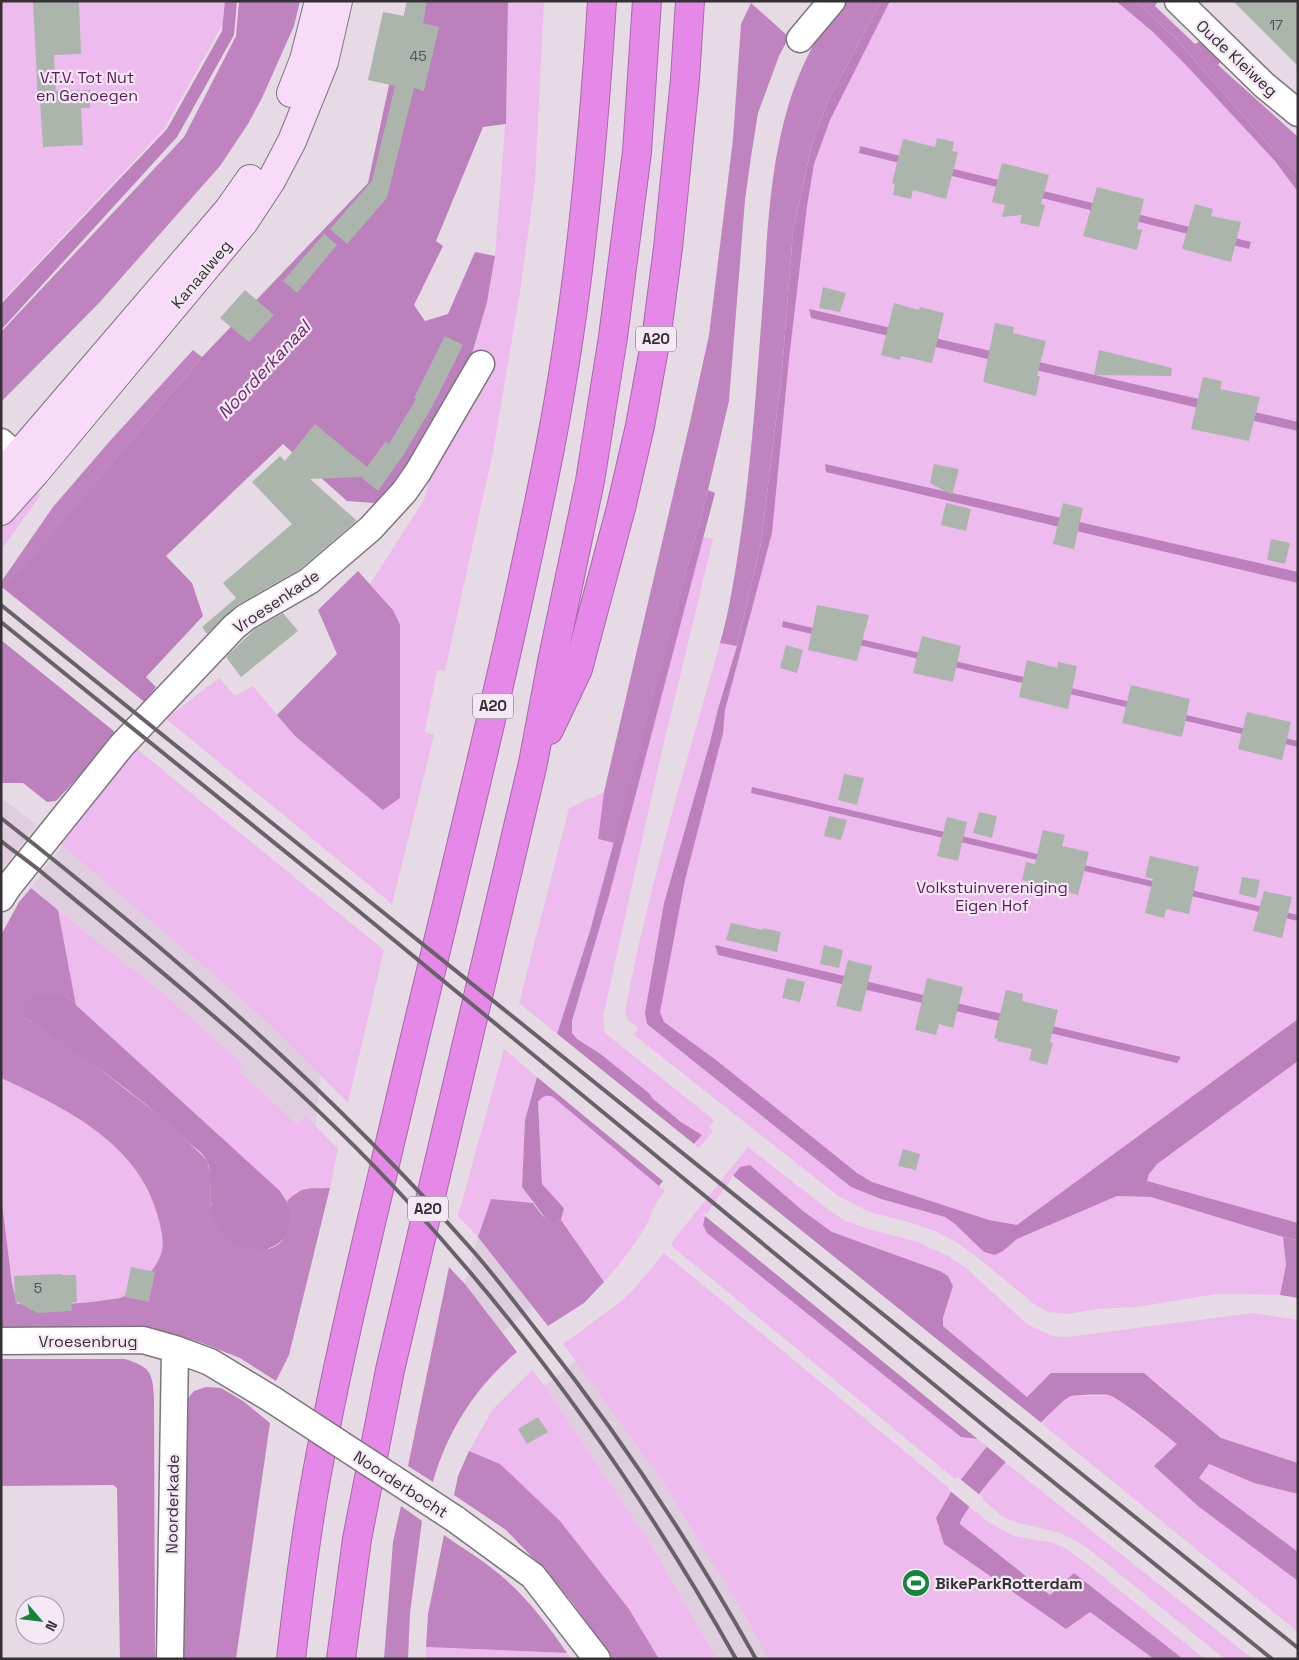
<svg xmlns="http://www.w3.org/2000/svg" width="1299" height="1660" font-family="'Space Grotesk',sans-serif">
	<rect width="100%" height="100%" fill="#e6dbe5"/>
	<path fill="#decede" d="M 1,798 L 37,825 L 4,867 L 1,864 Z
		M 63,845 L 208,970 L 272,1027 L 320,1074 L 316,1126 L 306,1116 L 299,1124 L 239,1071 L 243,1064 L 165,995 L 31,888 Z
		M 478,1237 L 533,1307 L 502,1332 L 465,1284 Z
		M 576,1361 L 663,1482 L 747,1619 L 768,1659 L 717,1659 L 647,1538 L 545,1386 Z"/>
	<path fill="#ebe" d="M 1,1 L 226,1 L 224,22 L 164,129 L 1,302 Z
		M 508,1 L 544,1 L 535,182 L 520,292 L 493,452 L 445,671 L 437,670 L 425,732 L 434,735 L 392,904 L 166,719 L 219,678 L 235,696 L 253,686 L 295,736 L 393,609 L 370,584 L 424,500 L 430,477 L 484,360 L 472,354 L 487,302 L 495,256 L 506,114 Z
		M 885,1 L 1005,1 L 1011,3 L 1012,1 L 1122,1 L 1153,30 L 1298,185 L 1298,1231 L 1119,1180 L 1004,1240 L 953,1216 L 865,1186 L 656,1022 L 678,880 L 765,539 L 814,148 Z
		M 35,485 L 40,496 L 1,550 L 1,522 Z
		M 703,537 L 713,539 L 658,768 L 603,1017 L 605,1033 L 714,1120 L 709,1127 L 713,1131 L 699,1148 L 694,1144 L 702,1135 L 681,1122 L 652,1098 L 650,1094 L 602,1055 L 577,1039 L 572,1033 L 572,1021 L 609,896 Z
		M 720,643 L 737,646 L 664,903 L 647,1024 L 851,1187 L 881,1199 L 945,1217 L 1003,1251 L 1017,1239 L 1117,1196 L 1151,1197 L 1283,1237 L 1286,1265 L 1280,1295 L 1217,1294 L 1136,1307 L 1098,1309 L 1067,1314 L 1048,1312 L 1034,1304 L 977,1257 L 956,1242 L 935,1231 L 905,1221 L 869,1212 L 838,1196 L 634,1035 L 638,1028 L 628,1020 L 625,1012 C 648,887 686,765 720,643 Z
		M 132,745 L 384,950 L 348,1103 L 272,1027 L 208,970 L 56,840 Z
		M 604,792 L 598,839 L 614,843 L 590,931 L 557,1034 L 519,1003 L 569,808 Z
		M 58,910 L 165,995 L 243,1064 L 239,1071 L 298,1124 L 306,1116 L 338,1149 L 330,1188 L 297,1191 L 287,1201 L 280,1191 L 76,1005 Z
		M 504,1049 L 537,1077 L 525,1120 L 522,1187 L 533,1203 L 491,1199 L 478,1237 L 458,1216 Z
		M 1,1078 C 65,1108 139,1143 158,1217 C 162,1232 166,1247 158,1261 C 150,1275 135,1292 120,1298 C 116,1299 110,1299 105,1300 C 76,1305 47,1304 17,1304 L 12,1284 L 1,1195 Z
		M 549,1095 L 553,1097 L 665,1191 C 653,1205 653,1214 644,1229 C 633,1248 619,1265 604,1282 L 561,1220 L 564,1207 L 542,1185 L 538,1102 L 543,1097 Z
		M 748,1147 L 829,1210 L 844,1220 L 868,1229 L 915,1241 L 948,1256 L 966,1268 L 1028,1325 L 1053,1336 L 1066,1337 L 1253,1313 L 1298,1320 L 1298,1463 L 1221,1438 L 1157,1383 L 1144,1373 L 1027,1398 L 943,1326 L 943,1318 L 953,1286 L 948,1276 L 940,1271 L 832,1232 L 740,1167 L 705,1216 L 703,1225 L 707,1232 L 961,1436 L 978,1439 L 988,1447 L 961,1479 L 958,1477 L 955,1479 L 674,1248 L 671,1243 Z
		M 664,1253 L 949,1488 L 948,1489 L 951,1492 L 936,1518 L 944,1544 L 1006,1587 L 1090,1611 L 1154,1659 L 768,1659 L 747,1619 L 663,1482 L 563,1344 L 619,1303 L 635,1288 Z
		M 532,1370 L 545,1386 L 647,1538 L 717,1659 L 659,1659 L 629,1609 L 469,1451 L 493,1409 Z
		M 1111,1395 L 1177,1444 L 1155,1466 L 1198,1506 L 1298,1581 L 1298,1632 L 1042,1424 L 1054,1409 L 1070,1396 Z
		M 1005,1462 L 1253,1659 L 1225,1659 L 1091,1551 L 1075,1540 L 1060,1533 L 1015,1522 L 1002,1516 L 982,1499 L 983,1497 L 979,1494 Z
		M 1208,1464 L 1254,1483 L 1298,1494 L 1298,1552 L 1199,1478 Z
		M 969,1506 L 988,1522 L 1014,1536 L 1054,1543 L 1065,1548 L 1086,1563 L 1205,1659 L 1183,1659 L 1074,1573 L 1050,1595 L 960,1524 L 959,1520 Z
		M 426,1647 L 567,1653 L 571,1659 L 426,1659 Z"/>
	<path fill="#bf84c0" d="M 239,1 L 300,1 L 294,26 L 262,98 L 248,124 L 220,166 L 99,303 L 1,402 L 1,332 L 184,137 L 236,36 Z
		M 844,1 L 881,1 L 827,103 L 812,144 L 793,231 L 782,371 L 761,543 L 737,646 L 720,643 C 729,612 734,579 739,547 C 751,469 756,391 762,313 C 770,206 769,88 844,1 Z
		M 1135,1 L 1158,1 L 1155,6 L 1195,44 L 1203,39 L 1223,59 L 1218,65 L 1298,137 L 1298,174 L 1274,151 L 1176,39 Z
		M 751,3 L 789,37 L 779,56 L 758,113 L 751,157 L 745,200 L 729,401 L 708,490 L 614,843 L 598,839 L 604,792 L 690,422 L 709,335 L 733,139 L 741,24 Z
		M 193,350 L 202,357 L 5,590 L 1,587 L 1,582 L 53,507 L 109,442 Z
		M 358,571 L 393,610 L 400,625 L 400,798 L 383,810 L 295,736 L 277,715 L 337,654 L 318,610 Z
		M 31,888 L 58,910 L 76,1005 L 65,995 L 26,1000 L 25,1018 L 79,1053 L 164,1119 L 207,1160 L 210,1172 L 211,1205 L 269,1249 C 273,1247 277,1246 280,1243 C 289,1233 290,1213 287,1201 C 303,1185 308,1189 330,1188 L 289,1355 L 276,1381 L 240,1358 L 199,1342 L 140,1328 L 1,1328 L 1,1195 L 12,1284 L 17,1304 C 47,1304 76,1305 105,1300 C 110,1299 116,1299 120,1298 C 135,1292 150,1275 158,1261 C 166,1247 162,1232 158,1217 C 139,1143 65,1108 1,1078 L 1,935 L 19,902 Z
		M 491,1199 L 533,1203 C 542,1215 546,1224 561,1220 L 604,1282 L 584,1303 L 548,1326 L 478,1237 Z
		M 1283,1237 L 1298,1240 L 1298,1298 L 1280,1295 L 1286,1265 Z
		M 449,1267 L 465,1284 L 517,1352 C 477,1385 447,1431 433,1482 L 408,1466 Z
		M 1,1359 L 125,1359 C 150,1367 153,1372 154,1399 L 155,1659 L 120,1659 L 117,1488 L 113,1485 L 1,1486 Z
		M 206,1387 L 221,1388 L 243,1401 L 270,1423 L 236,1659 L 181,1659 L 183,1404 L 194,1391 Z
		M 469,1451 L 500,1464 L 560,1521 L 629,1609 L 659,1659 L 610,1659 L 604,1647 L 571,1601 L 551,1577 L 506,1530 L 454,1495 L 458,1476 Z
		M 401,1506 L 422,1521 L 410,1613 L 408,1659 L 384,1659 L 393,1542 Z
		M 444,1535 C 459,1546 475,1555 489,1566 C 521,1590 545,1621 567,1653 L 426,1647 L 428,1614 Z"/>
	<path fill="#bc80bd" d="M 225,1 L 237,1 L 234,35 L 177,137 L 1,330 L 1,304 L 167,129 L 222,31 Z
		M 407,1 L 508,1 L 506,124 L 483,127 L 436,241 L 443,246 L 414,305 L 425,321 L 448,314 L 475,252 L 495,256 L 487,302 L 472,354 L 451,400 L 387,495 L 374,503 L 347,501 L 283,444 L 166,556 L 192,583 L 203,616 L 146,677 L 156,687 L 132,719 L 56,801 L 47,802 L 23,783 L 1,783 L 1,594 L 202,357 L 368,183 Z
		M 881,1 L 890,1 L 830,120 L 814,164 L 807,206 L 789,359 L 772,533 L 725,710 L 723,733 L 685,880 L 660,1012 L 664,1022 L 716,1060 L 857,1173 L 872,1182 L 989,1220 L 1017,1225 L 1298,1019 L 1298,1061 L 1157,1164 L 1149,1174 L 1147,1181 L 1298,1223 L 1298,1240 L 1283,1237 L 1151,1197 L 1117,1196 L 1017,1239 L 1003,1251 L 995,1255 L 984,1252 L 955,1224 L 945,1217 L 881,1199 L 851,1187 L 647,1024 L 645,1013 L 664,903 L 710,742 L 718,709 L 737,646 L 761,543 L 782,371 L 793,231 L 812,144 L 827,103 Z
		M 1116,1 L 1135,1 L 1176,39 L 1274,151 L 1298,174 L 1298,192 L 1275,161 L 1184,63 L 1152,31 Z
		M 860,146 L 1251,242 L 1249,249 L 859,153 Z
		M 809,309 L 1298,422 L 1298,431 L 811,318 Z
		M 825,464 L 1298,572 L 1298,583 L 826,472 Z
		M 708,490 L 715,493 L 609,896 L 572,1021 L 572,1033 L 577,1039 L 602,1055 L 650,1094 L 652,1098 L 681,1122 L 702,1135 L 694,1144 L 557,1034 L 590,931 Z
		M 783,621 L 1298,741 L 1298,747 L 782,627 Z
		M 752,787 L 1298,915 L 1298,921 L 751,793 Z
		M 715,945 L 1181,1057 L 1177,1063 L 718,955 Z
		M 46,994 L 61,994 L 65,995 L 280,1191 C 282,1195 286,1199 288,1204 C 296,1230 280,1254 252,1249 C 243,1248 234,1246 227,1240 C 210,1225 211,1200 210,1180 C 210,1174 210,1166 207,1161 C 204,1153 192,1146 186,1140 C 137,1093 81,1055 25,1018 L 23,1011 L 26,1000 Z
		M 537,1077 L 663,1181 L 659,1186 L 553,1097 C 546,1094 542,1097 538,1102 L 542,1184 L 564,1208 L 561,1220 L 554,1222 L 546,1219 L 522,1187 L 525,1120 Z
		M 750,1165 L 803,1211 L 832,1232 L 940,1271 L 948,1276 L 953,1286 L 943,1318 L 943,1326 L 1027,1397 L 1051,1373 L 1144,1373 L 1221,1438 L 1298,1463 L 1298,1494 L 1254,1483 L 1209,1464 L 1199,1478 L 1298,1552 L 1298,1581 L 1198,1506 L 1154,1466 L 1177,1444 C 1167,1436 1116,1396 1109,1395 C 1103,1394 1077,1395 1071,1396 C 1057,1400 959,1512 960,1524 L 1050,1595 L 1074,1573 L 1183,1659 L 1154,1659 L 1090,1612 L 1066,1629 L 944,1544 L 936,1518 L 951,1492 L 1019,1406 L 733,1176 L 740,1167 Z
		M 705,1216 L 978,1439 L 961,1437 L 707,1233 L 703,1225 Z"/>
	<path fill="#e6dbe5" d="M 3,588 L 147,704 L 120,736 L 1,640 L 1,590 Z
		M 555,1032 L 572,1046 L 696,1146 L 693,1146 L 555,1035 Z
		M 537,1074 L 664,1179 L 665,1182 L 535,1075 Z
		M 731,1174 L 1044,1425 L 1007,1463 L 986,1446 L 1016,1406 L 732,1178 Z
		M 705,1213 L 979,1437 L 980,1441 L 703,1214 Z
		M 959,1478 L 981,1496 L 971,1508 L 949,1490 Z"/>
	<path fill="#abb5ac" d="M 33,1 L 79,1 L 81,54 L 54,55 L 56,91 L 90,90 L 90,108 L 81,108 L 83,145 L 43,147 L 40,101 L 38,101 Z
		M 407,1 L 427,1 L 423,23 L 439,27 L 424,91 L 414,88 L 387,198 L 347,244 L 330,229 L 372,181 L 395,86 L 368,80 L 383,12 L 404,16 Z
		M 1233,1 L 1298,1 L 1298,66 Z
		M 937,138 L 954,142 L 952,151 L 958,152 L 946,199 L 913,190 L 911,199 L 893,195 L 895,184 L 892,183 L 903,139 L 935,147 Z
		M 1002,163 L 1049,175 L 1041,204 L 1045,205 L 1039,227 L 1020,223 L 1022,215 L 1002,217 L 1005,205 L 992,202 Z
		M 1097,187 L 1144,199 L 1137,229 L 1142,230 L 1137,250 L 1083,236 Z
		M 1195,204 L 1213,209 L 1211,216 L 1241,222 L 1231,262 L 1182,249 Z
		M 324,234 L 337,245 L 297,293 L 283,281 Z
		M 823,287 L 846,293 L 840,312 L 819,308 Z
		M 245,290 L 274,315 L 249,342 L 220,318 Z
		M 894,303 L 919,310 L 920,307 L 944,313 L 932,363 L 901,356 L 900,360 L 881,355 Z
		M 995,323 L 1014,327 L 1013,333 L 1046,341 L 1037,376 L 1040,376 L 1036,396 L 983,382 Z
		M 445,336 L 463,345 L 432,407 L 404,454 L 378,491 L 361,477 L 310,479 L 356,520 L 355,522 L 300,569 L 237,605 L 207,634 L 202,627 L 236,598 L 223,583 L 292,524 L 252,482 L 280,456 L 285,461 L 315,424 L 367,467 L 386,441 L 389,444 L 416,399 L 414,398 Z
		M 1099,350 L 1172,368 L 1171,376 L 1094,375 Z
		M 1203,377 L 1222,381 L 1220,389 L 1260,397 L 1249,441 L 1191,429 Z
		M 934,464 L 959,469 L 952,495 L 930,483 Z
		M 946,503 L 971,509 L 966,531 L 941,525 Z
		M 1063,503 L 1083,508 L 1074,549 L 1053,544 Z
		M 1271,539 L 1290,543 L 1285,564 L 1267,560 Z
		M 817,605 L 869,615 L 857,661 L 808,650 Z
		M 283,613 L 298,631 L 241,677 L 226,657 L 255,629 Z
		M 922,636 L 961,646 L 953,682 L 913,673 Z
		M 786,645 L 803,650 L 797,673 L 780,668 Z
		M 1027,660 L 1057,668 L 1058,662 L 1077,666 L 1068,709 L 1019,697 Z
		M 1131,685 L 1190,699 L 1182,737 L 1122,723 Z
		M 1247,712 L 1291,722 L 1282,760 L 1238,749 Z
		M 844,774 L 864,778 L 857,805 L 838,800 Z
		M 979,812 L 997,816 L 992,838 L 973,833 Z
		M 829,816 L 847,820 L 841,840 L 824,836 Z
		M 947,817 L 967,822 L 958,861 L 937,856 Z
		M 1043,830 L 1065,835 L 1062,846 L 1089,852 L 1078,895 L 1022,880 L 1026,862 L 1035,864 Z
		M 1150,856 L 1199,867 L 1189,914 L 1166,909 L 1164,918 L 1145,913 L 1153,879 L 1145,877 Z
		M 1242,877 L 1260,880 L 1256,898 L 1239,894 Z
		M 1264,891 L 1292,897 L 1282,938 L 1253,931 Z
		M 731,923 L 763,930 L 763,928 L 781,932 L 777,952 L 726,940 Z
		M 824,945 L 843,950 L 839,968 L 820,964 Z
		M 848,960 L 872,966 L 861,1012 L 836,1006 Z
		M 787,978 L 805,982 L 800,1002 L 782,998 Z
		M 927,978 L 963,987 L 953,1028 L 939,1024 L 936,1035 L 915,1030 Z
		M 1006,990 L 1023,994 L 1022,1001 L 1058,1010 L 1050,1042 L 1053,1043 L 1047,1065 L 1029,1060 L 1032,1049 L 997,1041 L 998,1039 L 994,1038 Z
		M 903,1149 L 920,1154 L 916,1170 L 898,1166 Z
		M 131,1267 L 155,1272 L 149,1302 L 125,1297 Z
		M 61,1274 L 62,1275 L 76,1275 L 77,1302 L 71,1303 L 72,1311 L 38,1313 L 15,1301 L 14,1276 Z
		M 538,1417 L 548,1432 L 527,1444 L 518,1429 Z"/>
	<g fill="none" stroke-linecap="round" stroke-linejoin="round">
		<defs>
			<path id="street" d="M 1178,1 L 1264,85 L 1298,113
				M 800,39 L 832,1
				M 1,442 L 32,470
				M 1,898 L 8,887 L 122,745 L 234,627 L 246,617 L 309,581 L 371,528 L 404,492 L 418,472 L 481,364
				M 1,1341 L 143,1340 L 175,1349 L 210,1362 L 273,1400
				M 455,1519 L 533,1576 L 597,1659
				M 170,1659 L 175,1349"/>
			<path id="secondary" d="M 291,93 L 304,60 L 319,1
				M 1,475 L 229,209 L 250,179
				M 1,511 L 35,473 L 244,222 L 271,181 L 292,141 L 324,62 L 338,1"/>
			<path id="highway" d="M 549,730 L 578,669 L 621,508 L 640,426 L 657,332 L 668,248 L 685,79 L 690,1
				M 291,1659 C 299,1591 307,1524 320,1457 C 341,1346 368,1236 394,1126 C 445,908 501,692 545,473 C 577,317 592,160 602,1
				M 341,1659 L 357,1539 L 390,1370 L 533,763 L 552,662 L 590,481 L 613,337 L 637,152 L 647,1"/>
		</defs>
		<use href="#street" stroke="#7e747d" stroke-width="29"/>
		<use href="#secondary" stroke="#7e747d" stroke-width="30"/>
		<use href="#highway" stroke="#a769a9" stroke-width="30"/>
		<use href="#street" stroke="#fff" stroke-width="26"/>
		<use href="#secondary" stroke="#f7dbf8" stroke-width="28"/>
		<use href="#highway" stroke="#e588e8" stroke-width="28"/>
		<path stroke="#686268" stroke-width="4" d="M 1,605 L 1298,1648
			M 1,622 L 344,899 L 994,1434 L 1272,1659
			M 1,818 C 169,950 331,1090 473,1251 C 495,1276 516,1304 537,1331 C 620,1435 691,1543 756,1659
			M 1,841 C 16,853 31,863 45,875 C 171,979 299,1083 409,1203 C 537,1342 644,1495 736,1659"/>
		<defs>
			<path id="street-bridge" d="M 273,1400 L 455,1519"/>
		</defs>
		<use href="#street-bridge" stroke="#7e747d" stroke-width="29" stroke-linecap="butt"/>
		<use href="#street-bridge" stroke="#fff" stroke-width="26"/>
	</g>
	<defs>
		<symbol id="stadium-disc" viewBox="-11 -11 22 22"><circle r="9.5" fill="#14853d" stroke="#f3e8f3"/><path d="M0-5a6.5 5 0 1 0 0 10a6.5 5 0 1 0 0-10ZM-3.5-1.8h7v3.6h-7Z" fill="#fff"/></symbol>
	</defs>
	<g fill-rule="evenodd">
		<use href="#stadium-disc" x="900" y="1567" width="32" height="32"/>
	</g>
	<g text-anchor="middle" stroke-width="4.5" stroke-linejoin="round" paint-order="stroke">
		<g font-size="14" fill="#525152">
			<text x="1276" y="30">17</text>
			<text x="418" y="61">45</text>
			<text x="38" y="1293">5</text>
		</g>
		<g fill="#f3e8f3" stroke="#6d676d" stroke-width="1">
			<rect x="636" y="326.5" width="40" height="25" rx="4"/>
			<rect x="473" y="693.5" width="40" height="25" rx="4"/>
			<rect x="408" y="1196.5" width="40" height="25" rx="4"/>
		</g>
		<g font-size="15" font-weight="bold" fill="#343034">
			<text x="656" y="344">A20</text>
			<text x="493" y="711">A20</text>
			<text x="428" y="1214">A20</text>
		</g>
		<g font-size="16" fill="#343034" stroke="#f3e8f3">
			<text transform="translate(1237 58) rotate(43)" y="6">Oude Kleiweg</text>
			<text transform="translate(201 274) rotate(-50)" y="6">Kanaalweg</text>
			<text transform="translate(276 601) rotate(-34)" y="6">Vroesenkade</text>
			<text x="88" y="1347">Vroesenbrug</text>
			<text transform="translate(401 1484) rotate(33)" y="6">Noorderbocht</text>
			<text transform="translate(172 1504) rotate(-89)" y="6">Noorderkade</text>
		</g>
		<g font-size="16" fill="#601763" stroke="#f3e8f3">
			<text x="87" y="83">V.T.V. Tot Nut<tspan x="87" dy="18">en Genoegen</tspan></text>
			<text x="992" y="893">Volkstuinvereniging<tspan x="992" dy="18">Eigen Hof</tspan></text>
		</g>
		<g font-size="16" font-weight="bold" fill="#343034" stroke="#f3e8f3" text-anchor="start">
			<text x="935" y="1589">BikeParkRotterdam</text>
		</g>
		<g font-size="18" font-style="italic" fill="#6e2670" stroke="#f3e8f3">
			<text transform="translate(264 370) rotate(-47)" y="6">Noorderkanaal</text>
		</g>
	</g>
	<rect width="1299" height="1660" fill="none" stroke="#343034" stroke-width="5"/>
	<g transform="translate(40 1620) rotate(118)"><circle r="24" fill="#f3e8f3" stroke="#a79ea7"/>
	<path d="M0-4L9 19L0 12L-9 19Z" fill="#14853d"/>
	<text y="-8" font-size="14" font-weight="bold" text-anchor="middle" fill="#343034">N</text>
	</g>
</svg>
